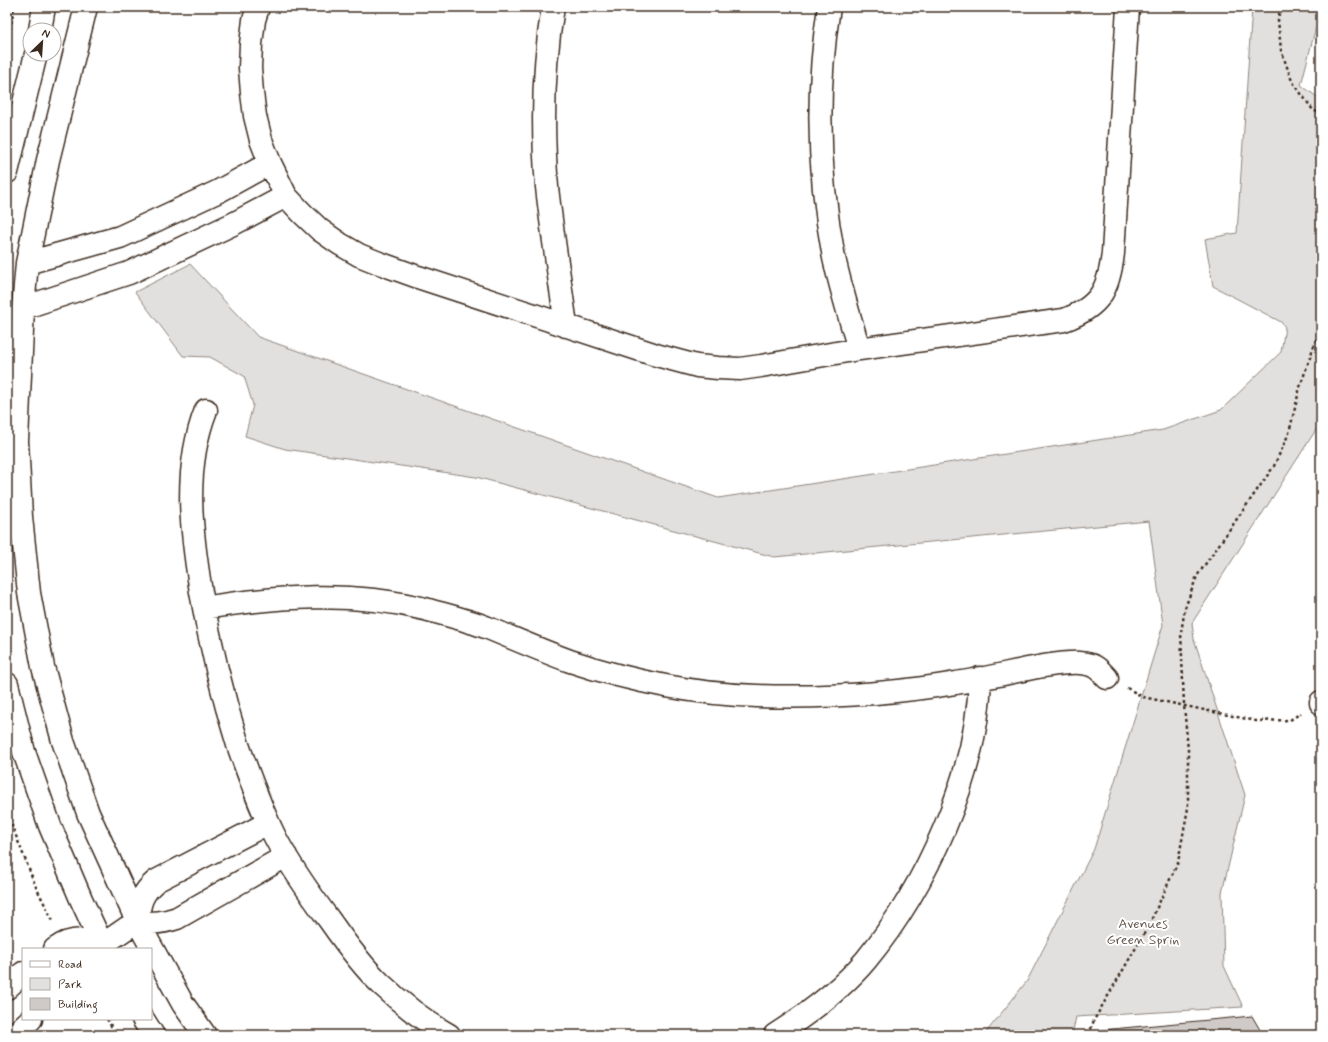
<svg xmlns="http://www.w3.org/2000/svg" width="1328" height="1042" font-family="Mynerve,sans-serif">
	<rect width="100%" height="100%" fill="#fff"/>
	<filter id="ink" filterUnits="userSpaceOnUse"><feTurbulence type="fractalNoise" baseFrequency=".025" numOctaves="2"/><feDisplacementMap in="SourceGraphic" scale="8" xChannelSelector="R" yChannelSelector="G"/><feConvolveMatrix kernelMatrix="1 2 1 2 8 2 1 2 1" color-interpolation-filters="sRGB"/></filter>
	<g filter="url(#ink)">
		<path fill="#e2e0de" stroke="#8e857e" d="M 1252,7 L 1321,7 L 1301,85 L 1321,100 L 1321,422 L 1192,623 L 1194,639 L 1245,795 L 1222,893 L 1224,966 L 1243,1007 L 1076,1017 L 1072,1035 L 984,1035 L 1027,981 L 1094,849 L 1163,625 L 1149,521 L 774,557 L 476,477 L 285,449 L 245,436 L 253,405 L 244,376 L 210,357 L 183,356 L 135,292 L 190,264 L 258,337 L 718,498 L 1163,430 L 1221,410 L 1281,352 L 1285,327 L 1281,322 L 1213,286 L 1205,239 L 1237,233 Z"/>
		<path fill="#cfcac7" stroke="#3b2a1e" d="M 1252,1016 L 1263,1035 L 1100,1035 L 1101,1030 Z"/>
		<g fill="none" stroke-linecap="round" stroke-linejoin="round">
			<defs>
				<path id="minor" d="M 86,7 L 48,160 L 27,263 L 23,308 L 17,441 L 21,517 L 29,593 L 43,667 L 63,741 L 88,813 L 137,921 L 183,1004 L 205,1035
					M 258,7 L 254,20 L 251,44 L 250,68 L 252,93 L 255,116 L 261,140 L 270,163 L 286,196 L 303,214 L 320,230 L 340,244 L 359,255 L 379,263 L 418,277 L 656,355 L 697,366 L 718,368 L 740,369 L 761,366 L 859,349 L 1064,320 C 1100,307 1109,289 1113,253 L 1128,7
					M 553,7 C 543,66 542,127 547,187 C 552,233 560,280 566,326
					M 829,7 C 816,90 818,175 834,258 C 841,289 850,319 859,349
					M 40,30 L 44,7
					M 7,172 L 36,54
					M 27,263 L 120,237 L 219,191 L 270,163
					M 23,308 L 129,273 L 235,223 L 286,196
					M 206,410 C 183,469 191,531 201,592 C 210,644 222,694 238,745 C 249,776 260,807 275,837 C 290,866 310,894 330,921 C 344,941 363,967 381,984 C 402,1004 424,1021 449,1035
					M 204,608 C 277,596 353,591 425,609 C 446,615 468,620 488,628 C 515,639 542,651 570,661 C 630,681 694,694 757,696 C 823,698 891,694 956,683 C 984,679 1011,672 1038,667 C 1052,665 1066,662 1080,663 C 1094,664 1098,668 1107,678
					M 7,684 L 24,752 L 50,826 L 81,899 L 104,949
					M 1321,703 L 1321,702
					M 137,921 C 152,924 163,923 177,918 L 286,856
					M 102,945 L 137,921 C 140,902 141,894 156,881 L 268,823
					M 55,949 C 70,938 85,938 102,945
					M 7,988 L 23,973
					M 143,1019 L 153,1035
					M 14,1035 L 31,1019
					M 775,1035 C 808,1014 841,990 866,960 C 926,887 978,774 980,678"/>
			</defs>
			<use href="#minor" stroke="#3b2a1e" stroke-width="25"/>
			<path stroke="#3b2a1e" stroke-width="2.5" stroke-dasharray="3 3" stroke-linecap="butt" d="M 1280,7 L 1278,20 L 1281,50 L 1292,81 L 1313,110 L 1321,114
				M 7,47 L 14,7
				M 1127,688 L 1143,697 L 1256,721 L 1290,720 L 1301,713
				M 7,813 L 36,887 L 54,923
				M 107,1019 L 116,1035
				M 1089,1035 L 1094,1020 L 1148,927 L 1178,862 L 1188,808 L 1188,750 L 1184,705 L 1181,633 L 1185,608 L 1197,576 L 1274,466 L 1289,433 L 1300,387 L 1321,325"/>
			<use href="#minor" stroke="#fff" stroke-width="22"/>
		</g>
	</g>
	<g text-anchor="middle" stroke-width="4" stroke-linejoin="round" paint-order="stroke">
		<g font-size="14" fill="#65584e" stroke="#fff">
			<text x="1143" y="928">Avenues<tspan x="1143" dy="16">Green Sprin</tspan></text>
		</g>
	</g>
	<rect width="1328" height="1042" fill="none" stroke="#fff" stroke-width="24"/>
	<rect x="12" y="12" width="1304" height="1018" fill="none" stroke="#3b2a1e" stroke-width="1.5" filter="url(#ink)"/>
	<rect x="22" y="948" width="130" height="72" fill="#ffffff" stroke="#b1aaa5"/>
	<rect x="30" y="961" width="20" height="6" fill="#ffffff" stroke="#b1aaa5"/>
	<text x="58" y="968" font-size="12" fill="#3b2a1e">Road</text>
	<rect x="30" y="978" width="20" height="12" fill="#e2e0de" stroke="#b1aaa5"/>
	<text x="58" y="988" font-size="12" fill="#3b2a1e">Park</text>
	<rect x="30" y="998" width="20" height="12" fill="#cfcac7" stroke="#b1aaa5"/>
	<text x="58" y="1008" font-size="12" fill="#3b2a1e">Building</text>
	<g transform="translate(42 42) rotate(25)"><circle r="19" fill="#ffffff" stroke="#b1aaa5"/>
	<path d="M0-3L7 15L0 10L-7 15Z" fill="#3b2a1e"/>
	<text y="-6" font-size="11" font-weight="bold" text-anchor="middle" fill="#3b2a1e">N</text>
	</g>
</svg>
